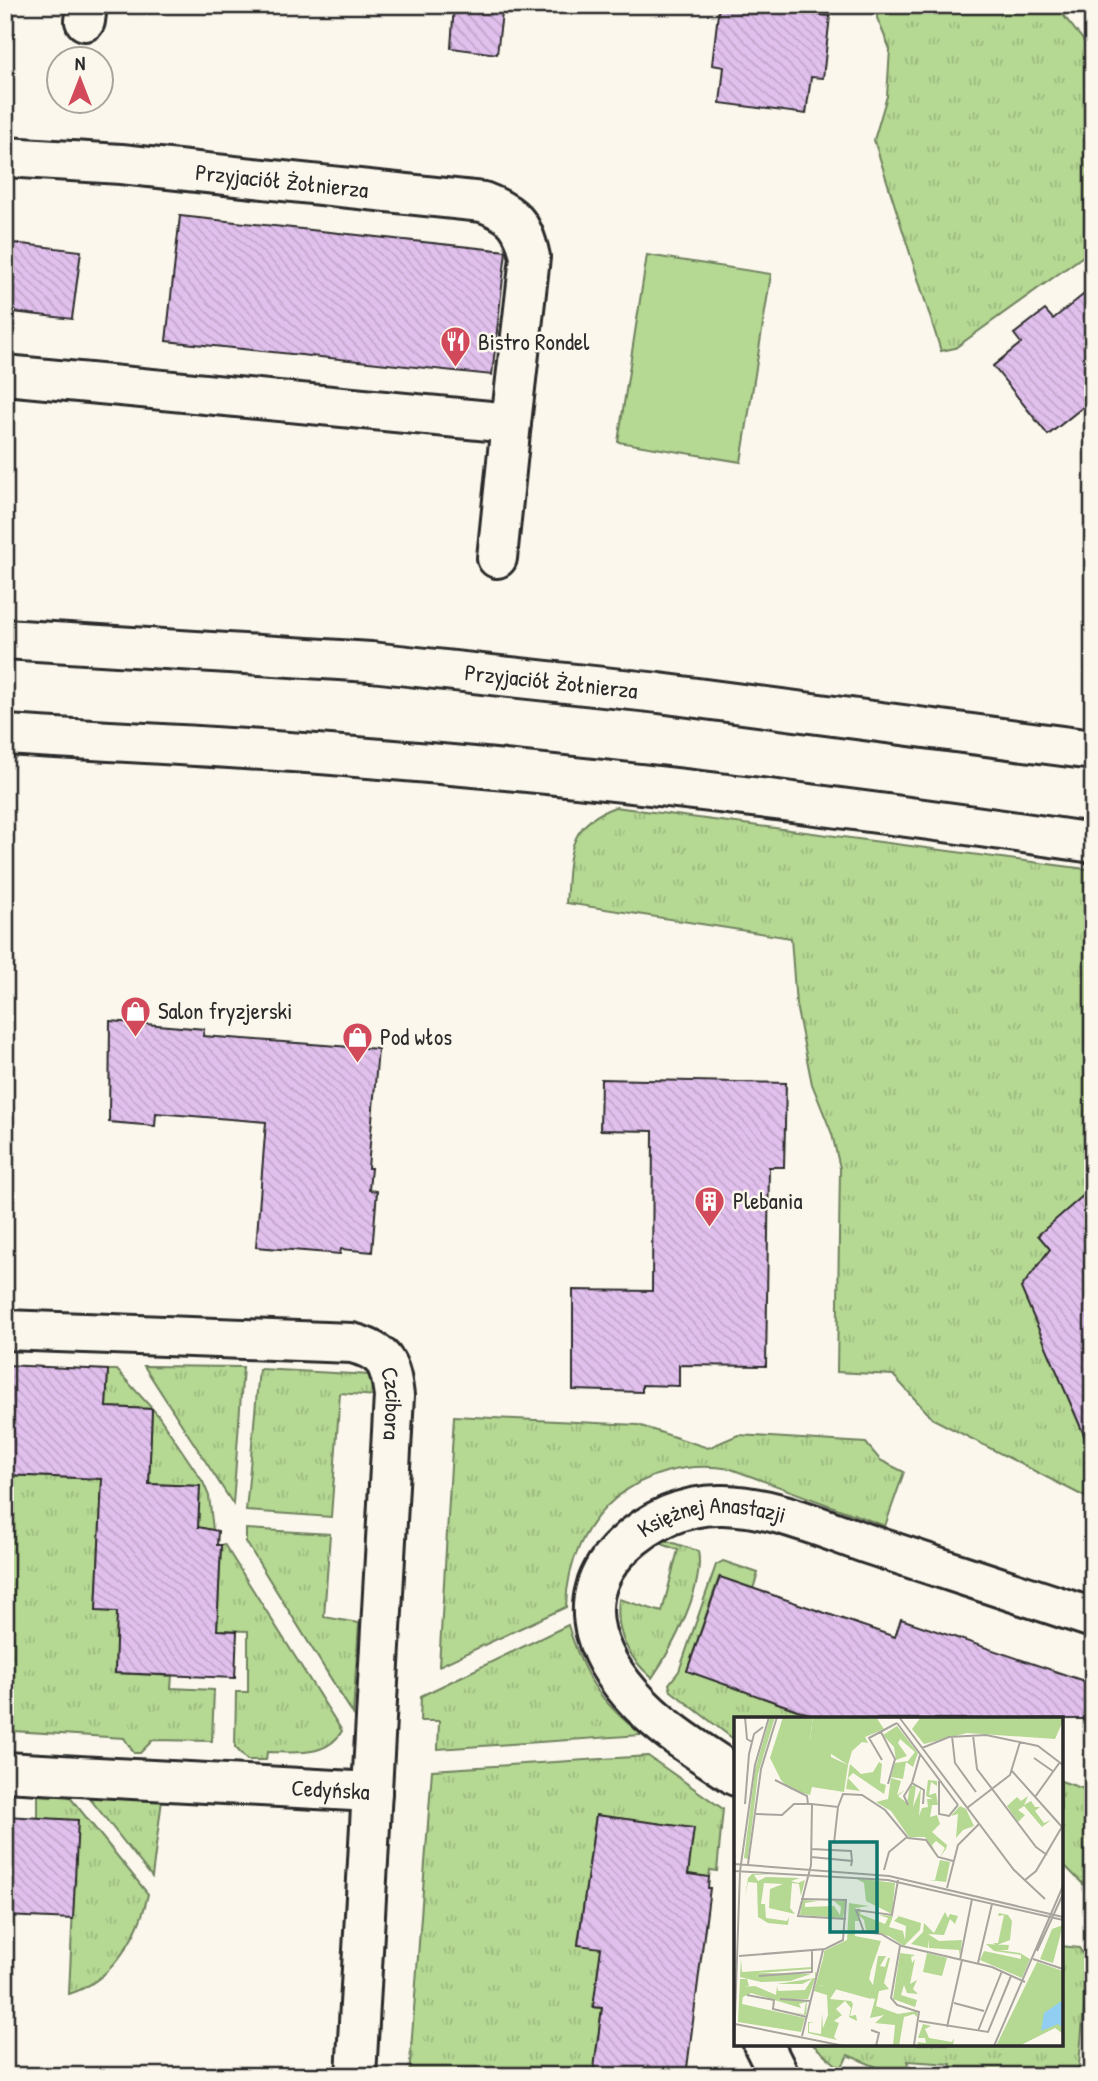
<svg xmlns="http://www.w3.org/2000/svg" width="1098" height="2081" font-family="'Patrick Hand',sans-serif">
	<defs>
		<pattern id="grass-tufts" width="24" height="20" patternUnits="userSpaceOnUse" patternTransform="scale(1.75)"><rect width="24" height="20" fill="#b5d893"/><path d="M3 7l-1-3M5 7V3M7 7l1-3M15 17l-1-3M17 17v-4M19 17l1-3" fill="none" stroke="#9cba7f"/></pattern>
		<pattern id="building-back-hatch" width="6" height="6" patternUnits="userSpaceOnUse" patternTransform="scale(1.75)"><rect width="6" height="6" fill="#e1c0ed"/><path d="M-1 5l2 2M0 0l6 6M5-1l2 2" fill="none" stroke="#c1a5cb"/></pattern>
	</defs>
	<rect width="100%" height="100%" fill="#fbf7ec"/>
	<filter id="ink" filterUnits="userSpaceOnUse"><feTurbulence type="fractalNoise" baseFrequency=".0143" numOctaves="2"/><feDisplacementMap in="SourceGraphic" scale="14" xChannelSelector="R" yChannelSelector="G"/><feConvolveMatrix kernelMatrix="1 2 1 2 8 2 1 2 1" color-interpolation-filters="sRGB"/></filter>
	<g filter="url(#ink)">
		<path fill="url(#grass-tufts)" stroke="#70825f" stroke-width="2" d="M 878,5 L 1055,5 L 1093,52 L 1093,249 L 955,348 L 941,351 L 874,140 L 887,96 L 890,49 L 877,18 Z
			M 615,807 L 1093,870 L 1093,1501 L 933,1419 L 893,1375 L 837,1372 L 840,1168 L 832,1134 L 812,1084 L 796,1005 L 791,938 L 566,903 C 570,857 565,825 615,807 Z
			M 144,1366 L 243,1367 L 233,1504 Z
			M 259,1369 L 371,1375 L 375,1396 L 340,1393 L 331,1517 L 246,1511 Z
			M 108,1370 L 117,1370 L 158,1415 L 203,1482 L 209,1496 L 213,1530 L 198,1530 L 200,1486 L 149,1484 L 152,1409 L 106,1407 Z
			M 454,1416 L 638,1425 L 708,1448 L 738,1435 L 866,1443 L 880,1460 L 904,1472 L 885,1526 L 731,1469 C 641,1454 568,1516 566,1607 L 439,1666 Z
			M 5,1475 L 102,1479 L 96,1610 L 129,1613 L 117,1625 L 115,1673 L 172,1676 L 171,1688 L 214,1690 L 212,1741 L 153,1740 L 140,1753 L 134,1753 L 124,1738 L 13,1731 L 14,1720 L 5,1719 Z
			M 246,1529 L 330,1534 L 324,1617 L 359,1623 L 353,1714 L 246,1542 Z
			M 661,1539 L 698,1551 C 705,1586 672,1649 652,1678 C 627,1656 615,1633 619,1599 L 662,1612 L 678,1550 L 659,1543 Z
			M 224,1544 L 342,1731 C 326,1758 294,1752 267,1752 L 266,1760 L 247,1760 L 235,1747 L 236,1692 L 248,1692 L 248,1631 L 217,1630 L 221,1545 Z
			M 723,1561 L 758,1573 L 753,1589 L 719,1577 L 687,1671 L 823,1719 L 736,1719 L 736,1741 L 671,1691 L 669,1684 L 679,1671 L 716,1565 Z
			M 568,1625 C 584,1677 599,1701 642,1735 L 438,1749 L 439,1721 L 420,1721 L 421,1696 Z
			M 648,1756 L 723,1809 L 717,1871 L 710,1870 L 709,1877 L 688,1874 L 693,1828 L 596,1815 L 578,1944 L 610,1949 L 593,2007 L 602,2008 L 593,2076 L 409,2076 L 432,1770 Z
			M 1061,1781 L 1093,1792 L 1093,1894 L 1061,1862 Z
			M 38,1795 L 69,1796 L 148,1894 C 139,1936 112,1981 69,1994 L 77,1821 L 38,1818 Z
			M 87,1795 L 162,1800 L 152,1877 Z
			M 1061,1946 L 1079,1948 L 1088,1962 L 1078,2076 L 951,2076 L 951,2064 L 908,2061 L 906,2076 L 898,2076 L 848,2055 L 841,2069 L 812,2044 L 1061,2044 Z"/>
		<path fill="#b5d893" stroke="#70825f" stroke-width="2" d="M 647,255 L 771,274 L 741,462 L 618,442 Z"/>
		<path fill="url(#building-back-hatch)" stroke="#2b2b2b" stroke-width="2" d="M 454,5 L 503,5 L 497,54 L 451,48 Z
			M 719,5 L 820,5 L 819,15 L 830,16 L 823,78 L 811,77 L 806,114 L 720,103 L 724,67 L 712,65 Z
			M 180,216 L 506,251 L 492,375 L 166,341 Z
			M 5,242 L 81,251 L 72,319 L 5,311 Z
			M 1093,287 L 1093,399 L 1048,435 L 993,366 L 1021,343 L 1014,334 L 1045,310 L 1053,319 Z
			M 110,1021 L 204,1029 L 203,1036 L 378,1049 L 368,1168 L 371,1168 L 369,1190 L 377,1191 L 372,1252 L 341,1249 L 340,1254 L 256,1247 L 266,1122 L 156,1113 L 155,1126 L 109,1122 Z
			M 601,1079 L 786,1083 L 784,1167 L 769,1167 L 766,1366 L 679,1365 L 679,1386 L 642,1385 L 642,1392 L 573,1390 L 573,1290 L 652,1291 L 653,1131 L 600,1130 Z
			M 1093,1187 L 1093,1456 L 1021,1288 L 1050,1249 L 1038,1235 Z
			M 5,1365 L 108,1370 L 106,1407 L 152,1409 L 149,1484 L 200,1486 L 198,1527 L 218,1531 L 217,1545 L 221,1545 L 217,1630 L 237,1631 L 235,1678 L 115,1673 L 117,1612 L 96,1611 L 102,1479 L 5,1475 Z
			M 720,1577 L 895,1637 L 901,1619 L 1093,1684 L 1093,1719 L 823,1719 L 687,1671 Z
			M 596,1815 L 694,1828 L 688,1874 L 709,1877 L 708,1888 L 710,1888 L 686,2076 L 593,2076 L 602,2008 L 593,2007 L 601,1948 L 578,1945 Z
			M 5,1816 L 78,1820 L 73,1919 L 5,1916 Z"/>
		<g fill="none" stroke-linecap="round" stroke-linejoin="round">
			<defs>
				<g id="minor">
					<path d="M 85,21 L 87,5"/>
					<path id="s1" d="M 5,157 L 121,164 L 483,202 C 514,214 523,224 530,257 L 511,423"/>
					<path d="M 5,375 L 511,423 L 497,558"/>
					<path id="s2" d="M 5,1330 L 352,1343 C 386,1352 390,1364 394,1396 L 356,2076"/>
					<path id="s3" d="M 5,1772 L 372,1792"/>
					<path id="s4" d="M 736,1776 C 707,1756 676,1738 650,1714 C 600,1668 565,1601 623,1546 C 650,1520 685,1504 723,1505 C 774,1506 824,1529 871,1545 C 945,1569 1019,1594 1093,1618"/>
					<path d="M 763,2044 L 779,2076"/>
				</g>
				<g id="tertiary">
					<path id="s5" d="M 5,639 L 371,662 L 659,693 L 1093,750"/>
					<path d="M 5,735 C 122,742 239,747 356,757 C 603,776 848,807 1093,843"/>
				</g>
			</defs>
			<use href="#minor" stroke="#2b2b2b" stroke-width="44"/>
			<use href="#tertiary" stroke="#2b2b2b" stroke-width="44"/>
			<use href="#minor" stroke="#fbf7ec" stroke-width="38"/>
			<use href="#tertiary" stroke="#fbf7ec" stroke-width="38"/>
		</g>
	</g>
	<defs>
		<symbol id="restaurant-pin" viewBox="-11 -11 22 30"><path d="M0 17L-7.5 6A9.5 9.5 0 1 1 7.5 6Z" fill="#d1495b" stroke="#fbf7ec"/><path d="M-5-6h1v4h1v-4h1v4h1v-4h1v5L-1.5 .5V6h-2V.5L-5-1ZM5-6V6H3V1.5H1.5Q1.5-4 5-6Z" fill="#fff"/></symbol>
		<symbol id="shop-pin" viewBox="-11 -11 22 30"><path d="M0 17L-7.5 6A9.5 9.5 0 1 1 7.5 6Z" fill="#d1495b" stroke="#fbf7ec"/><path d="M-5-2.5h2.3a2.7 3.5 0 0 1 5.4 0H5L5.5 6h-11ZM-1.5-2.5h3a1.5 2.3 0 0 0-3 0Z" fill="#fff"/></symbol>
		<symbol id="building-pin" viewBox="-11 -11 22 30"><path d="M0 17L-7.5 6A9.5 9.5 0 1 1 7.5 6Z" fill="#d1495b" stroke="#fbf7ec"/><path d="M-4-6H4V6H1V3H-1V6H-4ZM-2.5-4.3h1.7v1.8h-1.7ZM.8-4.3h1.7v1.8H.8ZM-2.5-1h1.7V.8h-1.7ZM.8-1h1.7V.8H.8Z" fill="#fff"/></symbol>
	</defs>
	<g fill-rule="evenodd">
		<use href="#restaurant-pin" x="438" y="324" width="35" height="47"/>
		<use href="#shop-pin" x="118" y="994" width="35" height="47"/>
		<use href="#shop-pin" x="340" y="1020" width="35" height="47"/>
		<use href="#building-pin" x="692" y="1184" width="35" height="47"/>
	</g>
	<g text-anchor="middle" stroke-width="5" stroke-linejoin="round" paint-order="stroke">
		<g font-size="23" fill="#2b2b2b" stroke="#fbf7ec">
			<text dy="8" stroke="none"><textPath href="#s1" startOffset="278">Przyjaciół Żołnierza</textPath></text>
			<text dy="8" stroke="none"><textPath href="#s5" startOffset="548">Przyjaciół Żołnierza</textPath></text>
			<text dy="8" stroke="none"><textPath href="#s2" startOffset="429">Czcibora</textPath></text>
			<text dy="8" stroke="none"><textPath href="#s4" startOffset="399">Księżnej Anastazji</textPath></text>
			<text dy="8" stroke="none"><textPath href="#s3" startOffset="326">Cedyńska</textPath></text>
		</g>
		<g font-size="23" fill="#2b2b2b" stroke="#fbf7ec" text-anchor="start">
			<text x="478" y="350">Bistro Rondel</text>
			<text x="158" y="1019">Salon fryzjerski</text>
			<text x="380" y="1045">Pod włos</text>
			<text x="733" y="1209">Plebania</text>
		</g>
	</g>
	<g transform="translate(734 1717)">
		<rect width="329" height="329" fill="#fbf7ec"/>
		<path d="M 36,0 L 41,0 L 24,57 L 14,142 L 10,141 L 21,53 ZM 79,0 L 142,0 L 150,12 L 131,20 L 134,26 L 128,25 L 118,34 L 114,48 L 76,23 ZM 163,9 L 184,36 L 179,50 L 172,45 L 169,62 L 157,60 L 161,46 L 174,44 L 181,35 L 166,22 L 164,26 L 173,39 L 162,43 L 160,30 L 149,18 ZM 145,45 L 148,47 L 146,66 L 152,68 L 150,77 L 119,56 L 114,61 L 126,74 L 112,72 L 116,47 L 127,57 L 139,55 ZM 157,61 L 167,64 L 163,78 L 171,73 L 164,79 L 173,86 L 176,69 L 182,68 L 179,90 L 187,71 L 185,99 L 188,91 L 194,90 L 193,82 L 199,82 L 192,79 L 194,63 L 203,64 L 203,69 L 197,65 L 195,78 L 202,76 L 204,88 L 198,88 L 196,100 L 203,98 L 206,107 L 198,115 L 213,128 L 212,132 L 206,140 L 211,131 L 202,124 L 198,128 L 202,136 L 191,120 L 175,120 L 157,94 L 142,85 L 154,82 ZM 294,79 L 290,88 L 297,84 L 301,90 L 306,90 L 301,94 L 310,106 L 317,103 L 308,110 L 290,89 L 284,93 L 291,98 L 284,105 L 273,89 L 283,80 L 287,84 ZM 226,89 L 232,92 L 240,109 L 229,113 L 214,130 L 222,121 L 224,97 L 217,99 ZM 206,143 L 216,145 L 212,165 L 195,163 L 201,163 ZM 18,157 L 38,158 L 20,158 L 24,164 L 32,160 L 66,161 L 57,164 L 64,166 L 71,163 L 67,179 L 65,167 L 58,166 L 56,191 L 61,197 L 35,191 L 36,172 L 49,167 L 30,166 L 27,187 L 31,187 L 32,201 L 53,204 L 55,200 L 54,208 L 34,206 L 24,200 L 23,166 L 14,165 L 11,180 L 14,161 ZM 121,161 L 161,166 L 158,197 L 132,184 L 130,166 ZM 68,183 L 84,184 L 71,186 L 71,190 L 100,189 L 106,198 L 107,190 L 100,184 L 112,184 L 109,201 L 66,198 ZM 115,186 L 135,189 L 121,191 L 125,204 L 121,204 L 121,219 L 147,224 L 137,253 L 90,238 L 90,234 L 113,223 ZM 124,191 L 127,193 L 126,197 L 151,207 L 154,201 L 145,198 L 159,199 L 155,210 L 169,214 L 171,223 L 172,209 L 160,204 L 165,199 L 161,198 L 187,206 L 186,213 L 170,229 L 155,219 L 132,214 L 130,203 L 123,197 ZM 211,195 L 214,201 L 216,197 L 224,199 L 221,207 L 216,202 L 210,218 L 194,217 L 205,224 L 228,223 L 226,240 L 225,233 L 195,231 L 195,222 L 194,231 L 177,227 L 189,215 L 190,206 L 200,216 ZM 265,196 L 274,198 L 278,204 L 276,223 L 263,228 L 259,226 L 264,226 L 270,198 L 264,199 ZM 329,208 L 319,246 L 306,242 L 318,212 ZM 252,227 L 275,228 L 274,233 L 265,233 L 286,236 L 296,242 L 288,261 L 246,243 L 250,234 L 287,242 L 287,238 L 260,234 ZM 166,236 L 181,238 L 177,240 L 178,246 L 181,242 L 176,267 L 183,263 L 179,272 L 184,277 L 173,276 L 170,268 L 167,278 L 183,283 L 181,290 L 159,282 ZM 193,236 L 213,241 L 208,259 L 189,255 ZM 144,239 L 152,239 L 146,249 L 151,250 L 154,241 L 161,241 L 156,241 L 150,266 L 155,272 L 145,274 L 142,289 L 164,297 L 183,294 L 184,301 L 180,297 L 170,300 L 165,329 L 159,329 L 161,308 L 141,306 L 150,298 L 136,301 L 141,282 L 105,273 L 107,266 L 85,268 L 103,271 L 96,282 L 117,284 L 119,287 L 116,299 L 122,298 L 123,304 L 115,300 L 117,291 L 111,284 L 102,292 L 108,298 L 100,304 L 105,306 L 100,320 L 103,323 L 74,316 L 74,305 L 81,306 L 75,306 L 75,315 L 87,317 L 88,296 L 89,311 L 94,298 L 93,278 L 80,274 L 88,245 L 135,262 L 139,268 ZM 7,242 L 8,255 L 78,250 L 78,252 L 23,256 L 77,257 L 56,264 L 27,265 L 6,260 ZM 81,255 L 83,256 L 74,282 L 45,282 L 73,284 L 72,298 L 57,295 L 70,297 L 72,285 L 65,287 L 67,291 L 17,276 L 5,282 L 6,262 L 13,262 L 15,269 L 10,270 L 21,269 L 42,278 L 43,269 L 44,274 L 71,273 L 78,262 L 68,267 L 43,267 L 81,261 ZM 189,307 L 197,309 L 191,312 L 195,321 L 218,325 L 220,321 L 219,329 L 185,329 L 183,325 L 192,326 L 191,321 L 184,321 Z" fill="#b5d893"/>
		<path d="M 9,279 L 8,287 L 71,301 L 67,315 L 4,305 L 5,282 Z" fill="#b5d893"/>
		<path d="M 112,232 L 140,237 L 134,268 L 139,272 L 137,282 L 83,267 L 90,237 ZM 303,245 L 329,254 L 329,317 L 321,311 L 285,329 L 262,329 Z" fill="#b5d893"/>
		<path d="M 49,0 L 79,0 L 76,22 L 87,24 L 89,31 L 97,32 L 97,40 L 114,48 L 110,75 L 78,70 L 76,78 L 56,72 L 47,63 L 36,41 ZM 187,0 L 329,0 L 329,4 L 321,22 L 233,16 L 190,27 L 178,12 Z" fill="#b5d893"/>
		<path d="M 329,283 L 329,311 L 324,307 L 307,314 L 310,296 Z" fill="#91cef1"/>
		<path fill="none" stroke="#a8a59f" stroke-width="2" d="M 11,0 L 13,22 L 18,25M 165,0 L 280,153 L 311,182M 163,6 L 224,88M 147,15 L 161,42 L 154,67M 239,18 L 243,52 L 302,130 L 313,138M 218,19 L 221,46 L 242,75M 188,31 L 215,20 L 252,18 L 304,29 L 329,48M 186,38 L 178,66 L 190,73 L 189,87M 300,41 L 320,55M 148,43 L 135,21 L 163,6M 278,54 L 328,110M 41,63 L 73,79 L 74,87M 205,64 L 205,97 L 215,99 L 224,88M 301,80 L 326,45M 11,87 L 15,37 L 20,17 L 29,10M 174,88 L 170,79 L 178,66M 233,91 L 276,58 L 286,25M 22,97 L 48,98 L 60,87 L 78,87M 100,126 L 104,90M 77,132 L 117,134 L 118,144M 77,140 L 118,144 L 117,149M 0,147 L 155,159 L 329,200M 14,147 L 27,52 L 43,0M 150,153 L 155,135 L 173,120M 0,154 L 154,163 L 329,203M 164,163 L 158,198 L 122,193 L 130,215 L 147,217 L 168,229 L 258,250 L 291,265M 291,163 L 302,154 L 329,108M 213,171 L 224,128 L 245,107M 112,202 L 64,199 L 77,148 L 78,87 L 104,90 L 109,77 L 128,78 L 151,93 L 174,121 L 192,123 L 204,140 L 219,144M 166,229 L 157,281 L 163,288 L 185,295 L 180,328M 303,234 L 329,177M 5,239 L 91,232 L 109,223 L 112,183 L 67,182M 299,242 L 329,252M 226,243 L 238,182M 244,246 L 258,187M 25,259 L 78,255 L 78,234M 13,278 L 40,283 L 39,292 L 73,300M 46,282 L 77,284M 220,286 L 250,294M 185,304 L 254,315 L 277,259M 1,307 L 110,329M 213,310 L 228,243M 137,313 L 145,316 L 142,329M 244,314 L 268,254M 68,319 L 89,233M 0,329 L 6,154 L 21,48 L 35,0M 260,329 L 329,169"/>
		<path fill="#0f766e" fill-opacity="0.15" stroke="#0f766e" stroke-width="3.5" d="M 96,125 L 143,125 L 143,215 L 96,215 Z"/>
		<rect width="329" height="329" fill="none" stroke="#2b2b2b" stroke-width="3.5"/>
	</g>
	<rect width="1098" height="2081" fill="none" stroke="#fbf7ec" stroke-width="28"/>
	<rect x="14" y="14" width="1070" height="2053" fill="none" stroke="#2b2b2b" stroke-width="2.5" filter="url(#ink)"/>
	<g transform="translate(80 80)"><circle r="33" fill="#fbf7ec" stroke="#a8a59f" stroke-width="2"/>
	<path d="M0-5L12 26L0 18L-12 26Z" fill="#d1495b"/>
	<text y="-10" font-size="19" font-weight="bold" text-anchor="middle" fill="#2b2b2b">N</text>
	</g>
</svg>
